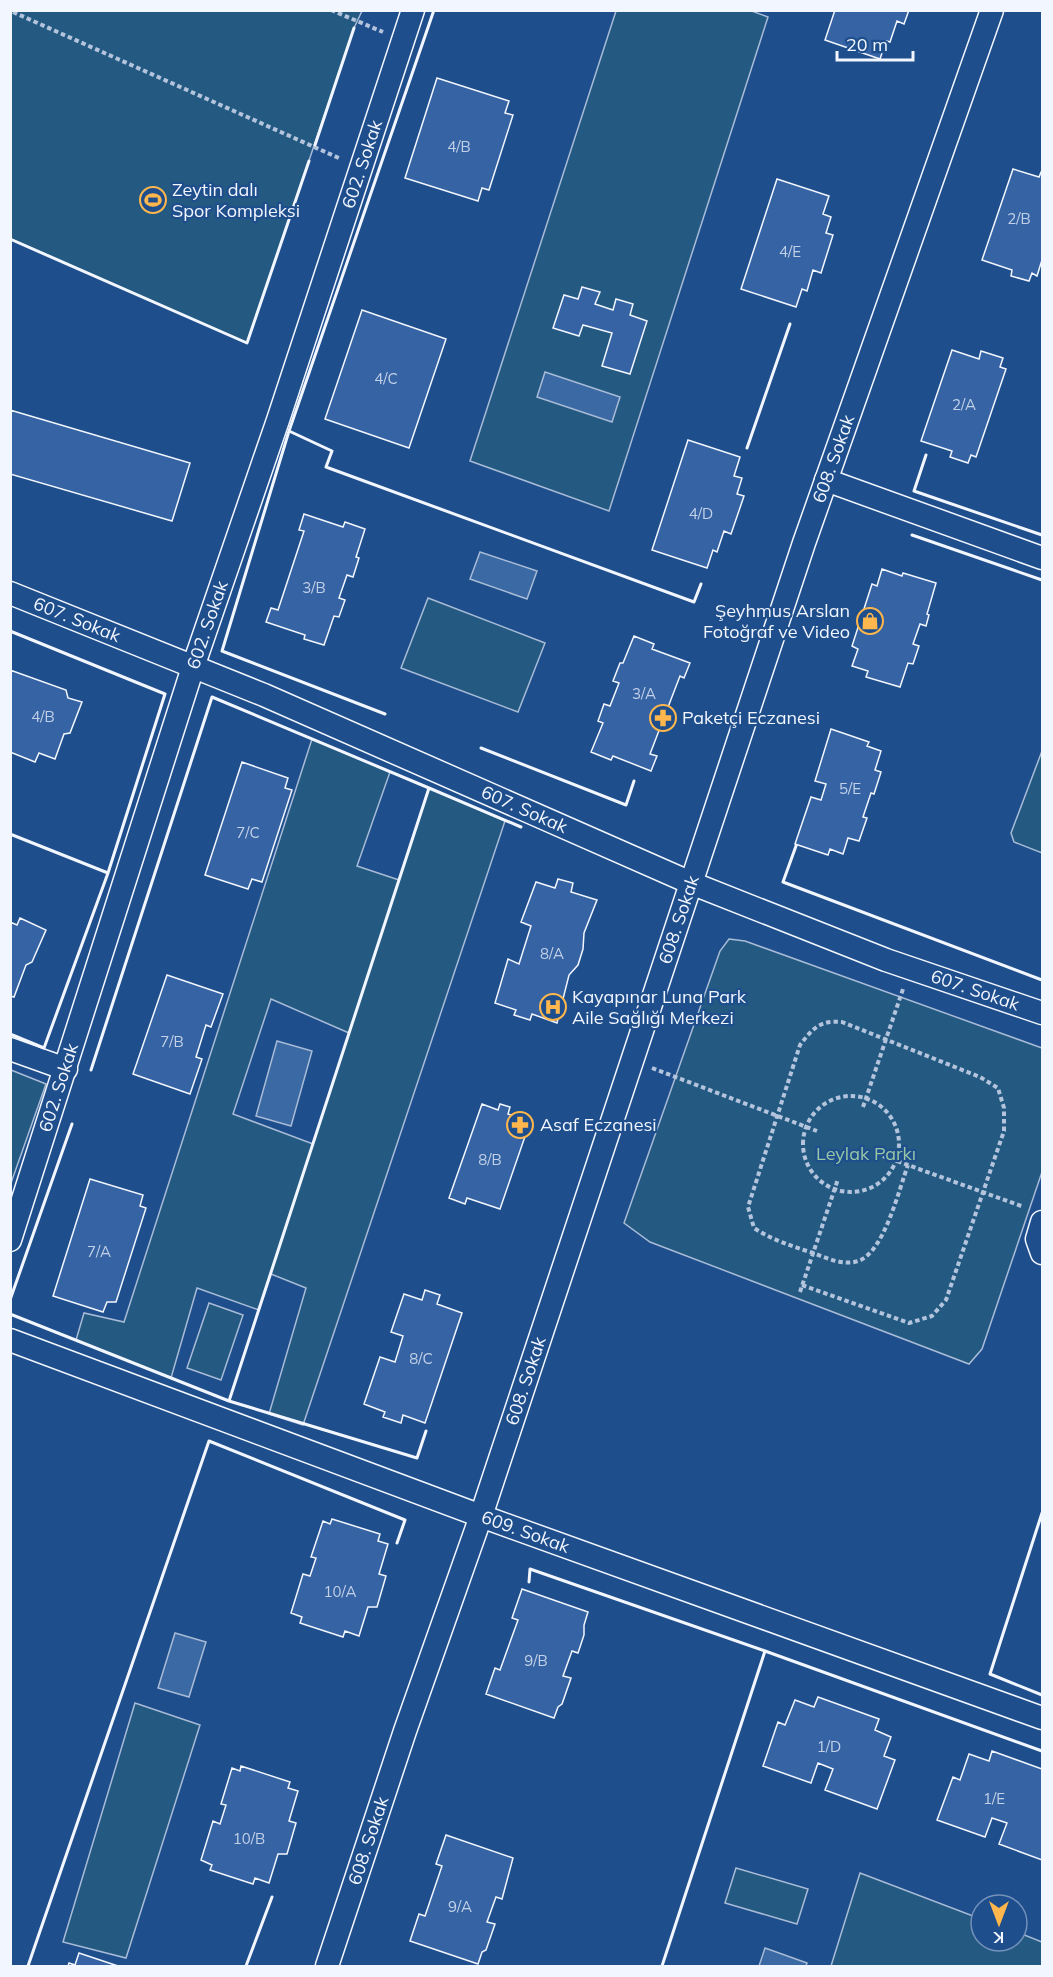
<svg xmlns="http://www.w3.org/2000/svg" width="1053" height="1977" font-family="Mulish,sans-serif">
	<rect width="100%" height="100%" fill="#1f4e8c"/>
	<path fill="#245a82" stroke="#a8bbd7" stroke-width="1.5" fill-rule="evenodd" d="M 11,10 L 362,11 L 354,28 L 247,343 L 11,239 Z
		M 749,10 L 768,17 L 609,511 L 470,461 L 616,11 Z
		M 428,598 L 545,643 L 518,712 L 401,668 Z
		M 312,739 L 390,772 L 357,866 L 399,880 L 429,788 L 505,821 L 303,1425 L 269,1414 L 306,1288 L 271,1274 L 259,1310 L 197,1288 L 171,1378 L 76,1340 L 84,1313 L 124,1322 ZM 271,999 L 349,1033 L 313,1144 L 233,1114 Z
		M 1042,751 L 1042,853 L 1014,842 L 1011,833 Z
		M 729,939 L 745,941 L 1042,1048 L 1042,1172 L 982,1349 L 969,1364 L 650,1242 L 624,1223 L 720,951 Z
		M 11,1070 L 46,1084 L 11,1183 Z
		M 209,1303 L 243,1315 L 221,1380 L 187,1368 Z
		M 135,1703 L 200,1725 L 126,1958 L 63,1942 Z
		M 736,1868 L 808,1889 L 797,1924 L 725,1903 Z
		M 860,1873 L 981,1919 L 981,1941 L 1017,1941 L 1017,1932 L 1042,1942 L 1042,1966 L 831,1966 Z"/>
	<path fill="#3b69a3" stroke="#a8bbd7" stroke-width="1.5" d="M 545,372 L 620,397 L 612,422 L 537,397 Z
		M 480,552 L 537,571 L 527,599 L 470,579 Z
		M 277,1041 L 312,1051 L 291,1126 L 256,1116 Z
		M 175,1633 L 206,1642 L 189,1697 L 158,1688 Z
		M 765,1948 L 807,1963 L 806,1966 L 759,1966 Z"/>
	<path fill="#3563a3" stroke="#f2f6ff" stroke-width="1.5" d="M 835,10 L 909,10 L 904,24 L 897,21 L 890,42 L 886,41 L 880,59 L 825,40 Z
		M 437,78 L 509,101 L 505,113 L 513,115 L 489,190 L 482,188 L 478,201 L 405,178 Z
		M 1013,169 L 1039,177 L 1042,170 L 1042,260 L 1037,276 L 1032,273 L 1029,281 L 1011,276 L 1012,270 L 982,260 Z
		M 777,179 L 829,196 L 823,214 L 831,217 L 826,233 L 833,235 L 821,273 L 813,270 L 807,291 L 802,289 L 796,307 L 741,289 Z
		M 582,287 L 600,292 L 595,304 L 613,310 L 616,299 L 633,304 L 630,315 L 647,321 L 630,374 L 602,366 L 612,333 L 583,325 L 579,336 L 553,328 L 564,295 L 578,299 Z
		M 362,310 L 446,339 L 409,448 L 325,419 Z
		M 952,350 L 979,359 L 981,351 L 1003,358 L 1000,367 L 1006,369 L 976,457 L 971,455 L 968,463 L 950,457 L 952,451 L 921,441 Z
		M 10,410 L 190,463 L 172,521 L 10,474 Z
		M 688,440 L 740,457 L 734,476 L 742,478 L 737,494 L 744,496 L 731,534 L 724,531 L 717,552 L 713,550 L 707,568 L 652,550 Z
		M 304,514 L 343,527 L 345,522 L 365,529 L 356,557 L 359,558 L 353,577 L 347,575 L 339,598 L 345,600 L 339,617 L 334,616 L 324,645 L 304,639 L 305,635 L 266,622 L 271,608 L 278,610 L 304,531 L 299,530 Z
		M 882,569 L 902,576 L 903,573 L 936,583 L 927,614 L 929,615 L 926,626 L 920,624 L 913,644 L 919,646 L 913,664 L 908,663 L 900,687 L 866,677 L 868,671 L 852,666 L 858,649 L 852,646 L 872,584 L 877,586 Z
		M 634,636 L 654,644 L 652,649 L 690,663 L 684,678 L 680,676 L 650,754 L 657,756 L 651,771 L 613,756 L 611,760 L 591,752 L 603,723 L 598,721 L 604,704 L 610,706 L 619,683 L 613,681 L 620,663 L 623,663 Z
		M 10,670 L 66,690 L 68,698 L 82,702 L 70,733 L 64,734 L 55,759 L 39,753 L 35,762 L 10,752 Z
		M 831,729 L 869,742 L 867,746 L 881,751 L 875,770 L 881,772 L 874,794 L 871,793 L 863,817 L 867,818 L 859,841 L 848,838 L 843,854 L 830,849 L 828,855 L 795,844 L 811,797 L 821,800 L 826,784 L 815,781 Z
		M 242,762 L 288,778 L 285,788 L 292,790 L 262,882 L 252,879 L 248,889 L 205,875 Z
		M 558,879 L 573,883 L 571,892 L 597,900 L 584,933 L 583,949 L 578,965 L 569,975 L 557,1023 L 532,1014 L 530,1020 L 514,1015 L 516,1010 L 495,1003 L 508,959 L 519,964 L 531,926 L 521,922 L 536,882 L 555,888 Z
		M 20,918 L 46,930 L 32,962 L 26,965 L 14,997 L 10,996 L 10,922 L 17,925 Z
		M 167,975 L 223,994 L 211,1027 L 206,1025 L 196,1057 L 202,1059 L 190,1094 L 133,1074 Z
		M 482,1104 L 498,1110 L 500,1104 L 510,1107 L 508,1114 L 530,1122 L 500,1209 L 467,1198 L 465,1204 L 449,1198 Z
		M 90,1179 L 143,1195 L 140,1206 L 146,1208 L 116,1302 L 107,1302 L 103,1312 L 53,1296 Z
		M 425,1290 L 440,1295 L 437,1304 L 462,1313 L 425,1423 L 403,1415 L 401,1423 L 383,1417 L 385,1412 L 364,1404 L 380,1357 L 395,1362 L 403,1336 L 391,1332 L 404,1294 L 422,1300 Z
		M 332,1519 L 380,1534 L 378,1541 L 388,1544 L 379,1574 L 386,1576 L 377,1607 L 368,1607 L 359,1636 L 345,1631 L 343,1637 L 300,1623 L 302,1617 L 291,1613 L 303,1574 L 310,1576 L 316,1558 L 311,1557 L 323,1521 L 330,1524 Z
		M 522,1589 L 588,1612 L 584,1625 L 584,1635 L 578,1653 L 572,1651 L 563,1676 L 571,1678 L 562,1704 L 558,1707 L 554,1718 L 486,1694 L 495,1668 L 500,1670 L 518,1620 L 512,1618 Z
		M 818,1697 L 879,1719 L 875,1730 L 891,1737 L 884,1756 L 895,1760 L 877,1809 L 825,1790 L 833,1769 L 818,1763 L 811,1783 L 763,1766 L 778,1722 L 785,1725 L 795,1700 L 814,1707 Z
		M 992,1751 L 1042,1769 L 1042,1860 L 999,1844 L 1007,1823 L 992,1818 L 985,1837 L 937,1820 L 953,1777 L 960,1780 L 969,1754 L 989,1761 Z
		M 241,1766 L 290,1782 L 288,1788 L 298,1791 L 289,1821 L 296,1823 L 287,1854 L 278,1854 L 269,1883 L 255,1878 L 253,1884 L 210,1870 L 212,1865 L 201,1860 L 213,1821 L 220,1824 L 226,1805 L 221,1804 L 232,1768 L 240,1771 Z
		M 446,1835 L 513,1858 L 502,1899 L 496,1897 L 487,1922 L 495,1924 L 486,1950 L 482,1952 L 478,1964 L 410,1941 L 419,1914 L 425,1916 L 442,1866 L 436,1864 Z
		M 79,1953 L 118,1966 L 68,1966 L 69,1963 L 75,1965 Z"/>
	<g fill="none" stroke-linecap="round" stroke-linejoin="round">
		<defs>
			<g id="street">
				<path d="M 826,480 L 1042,558"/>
				<path id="s1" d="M 10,593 L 264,695 L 691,883 L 886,960 L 1042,1013"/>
				<path d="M 10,1049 L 66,1069"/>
				<path d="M 1042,1222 L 1037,1239 L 1042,1253"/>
				<path id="s2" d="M 10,1240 L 193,667 L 278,420 L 413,10"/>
				<path id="s3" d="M 10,1340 L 481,1516 L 1042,1718"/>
				<path id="s4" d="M 327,1966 L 405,1731 L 481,1516 L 804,543 L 992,10"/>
			</g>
		</defs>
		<use href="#street" stroke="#f2f6ff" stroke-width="25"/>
		<path stroke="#b3c4dc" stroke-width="4" stroke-dasharray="4.5 3" stroke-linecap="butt" d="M 331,10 L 383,32
			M 13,12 L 341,159
			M 652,1068 L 817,1131
			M803 1144a48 48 0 1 1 96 0a48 48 0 1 1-96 0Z
			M 863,1107 L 903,989
			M 883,1156 L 1024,1207
			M 802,1285 L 909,1323 L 932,1316 L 946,1300 L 1004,1131 L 1004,1108 L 998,1088 L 980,1077 L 842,1022 C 820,1020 813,1028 800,1045 L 748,1207 L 754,1228 C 772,1240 792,1246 813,1253 C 827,1258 843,1266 858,1261 C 884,1253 899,1189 908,1165
			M 800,1292 L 838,1179"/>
		<use href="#street" stroke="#1f4e8c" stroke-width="22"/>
		<path stroke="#f2f6ff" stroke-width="3" d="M 434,10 L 289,431 L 332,451 L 326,467 L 694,602 L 701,584
			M 315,145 L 354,28
			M 10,239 L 247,343 L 309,161
			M 289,431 L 222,651 L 385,714
			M 747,448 L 790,324
			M 926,455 L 914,491 L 1042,535
			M 912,535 L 1042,580
			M 10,631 L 165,694 L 108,873 L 10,834
			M 481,748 L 626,805 L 634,781
			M 796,846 L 783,882 L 1042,980
			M 10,1034 L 44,1048 L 108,873
			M 91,1070 L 212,697 L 429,788
			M 10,1300 L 72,1124
			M 10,1314 L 229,1401
			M 426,1431 L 417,1458 L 229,1401 L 429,788 L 521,827
			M 1042,1513 L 990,1674 L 1042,1695
			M 529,1582 L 530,1569 L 765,1651
			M 28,1966 L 209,1441 L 405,1520 L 397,1543
			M 246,1966 L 272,1897
			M 662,1966 L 765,1651 L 1042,1751"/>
	</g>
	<defs>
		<symbol id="stadium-ring" viewBox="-11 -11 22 22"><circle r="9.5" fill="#1f4e8c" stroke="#ffb74d" stroke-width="1.5"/><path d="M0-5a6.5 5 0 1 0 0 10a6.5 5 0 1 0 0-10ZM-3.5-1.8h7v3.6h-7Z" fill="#ffb74d"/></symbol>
		<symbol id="shop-ring" viewBox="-11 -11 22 22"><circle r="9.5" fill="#1f4e8c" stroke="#ffb74d" stroke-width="1.5"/><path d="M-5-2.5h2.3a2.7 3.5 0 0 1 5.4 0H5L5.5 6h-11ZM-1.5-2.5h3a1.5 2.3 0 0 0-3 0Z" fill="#ffb74d"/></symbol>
		<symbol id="pharmacy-ring" viewBox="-11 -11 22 22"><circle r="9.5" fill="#1f4e8c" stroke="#ffb74d" stroke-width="1.5"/><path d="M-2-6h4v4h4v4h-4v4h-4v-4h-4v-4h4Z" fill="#ffb74d"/></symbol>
		<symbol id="hospital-ring" viewBox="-11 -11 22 22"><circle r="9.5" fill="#1f4e8c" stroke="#ffb74d" stroke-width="1.5"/><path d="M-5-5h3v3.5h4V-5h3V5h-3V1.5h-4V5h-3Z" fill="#ffb74d"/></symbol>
	</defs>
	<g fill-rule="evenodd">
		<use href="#stadium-ring" x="138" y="185" width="30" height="30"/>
		<use href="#shop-ring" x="855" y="606" width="30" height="30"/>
		<use href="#pharmacy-ring" x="648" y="703" width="30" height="30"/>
		<use href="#hospital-ring" x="538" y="992" width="30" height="30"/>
		<use href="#pharmacy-ring" x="505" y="1110" width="30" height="30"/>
	</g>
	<g text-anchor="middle" stroke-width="4.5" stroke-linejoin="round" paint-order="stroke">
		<g font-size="15" fill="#c3d1e8">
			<text x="459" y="152">4/B</text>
			<text x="1019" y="224">2/B</text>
			<text x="790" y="257">4/E</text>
			<text x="386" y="384">4/C</text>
			<text x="964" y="410">2/A</text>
			<text x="701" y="519">4/D</text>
			<text x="314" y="593">3/B</text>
			<text x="644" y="699">3/A</text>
			<text x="43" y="722">4/B</text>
			<text x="850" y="794">5/E</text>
			<text x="248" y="838">7/C</text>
			<text x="552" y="959">8/A</text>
			<text x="172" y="1047">7/B</text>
			<text x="490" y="1165">8/B</text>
			<text x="99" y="1257">7/A</text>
			<text x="421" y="1364">8/C</text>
			<text x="340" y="1597">10/A</text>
			<text x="536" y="1666">9/B</text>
			<text x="829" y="1752">1/D</text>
			<text x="994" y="1804">1/E</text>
			<text x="249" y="1844">10/B</text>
			<text x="460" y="1912">9/A</text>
		</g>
		<g font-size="18" fill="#f2f6ff" stroke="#1f4e8c">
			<text dy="6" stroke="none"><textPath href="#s2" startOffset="1132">602. Sokak</textPath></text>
			<text dy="6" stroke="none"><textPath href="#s4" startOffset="1590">608. Sokak</textPath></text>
			<text dy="6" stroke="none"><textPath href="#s1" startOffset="72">607. Sokak</textPath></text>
			<text dy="6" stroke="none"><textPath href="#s2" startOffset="646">602. Sokak</textPath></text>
			<text dy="6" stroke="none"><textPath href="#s1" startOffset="558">607. Sokak</textPath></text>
			<text dy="6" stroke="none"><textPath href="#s4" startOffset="1104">608. Sokak</textPath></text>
			<text dy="6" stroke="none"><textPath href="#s1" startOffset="1044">607. Sokak</textPath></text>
			<text dy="6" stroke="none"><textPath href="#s2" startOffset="160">602. Sokak</textPath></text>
			<text dy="6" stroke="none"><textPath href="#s4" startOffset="618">608. Sokak</textPath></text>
			<text dy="6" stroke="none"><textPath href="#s3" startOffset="550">609. Sokak</textPath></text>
			<text dy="6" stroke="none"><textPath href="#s4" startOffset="132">608. Sokak</textPath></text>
		</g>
		<g font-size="18" fill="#f2f6ff" stroke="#1f4e8c" text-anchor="start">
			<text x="172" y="196">Zeytin dalı<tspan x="172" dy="21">Spor Kompleksi</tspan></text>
			<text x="850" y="617" text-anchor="end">Şeyhmus Arslan<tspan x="850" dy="21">Fotoğraf ve Video</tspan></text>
			<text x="682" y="724">Paketçi Eczanesi</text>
			<text x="572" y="1003">Kayapınar Luna Park<tspan x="572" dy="21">Aile Sağlığı Merkezi</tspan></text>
			<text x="540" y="1131">Asaf Eczanesi</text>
		</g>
		<g font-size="18" fill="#97c8a6" stroke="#1f4e8c">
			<text x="866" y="1160">Leylak Parkı</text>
		</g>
	</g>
	<rect width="1053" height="1977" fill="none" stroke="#f2f6ff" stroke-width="24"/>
	<g transform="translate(999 1923) rotate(180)"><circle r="28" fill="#1f4e8c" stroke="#7391ba" stroke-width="1.5"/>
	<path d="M0-4.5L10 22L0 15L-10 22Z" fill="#ffb74d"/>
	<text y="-9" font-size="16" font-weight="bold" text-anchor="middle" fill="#f2f6ff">K</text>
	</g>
	<path d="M837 51v9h76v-9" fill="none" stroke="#f2f6ff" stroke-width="3"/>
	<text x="846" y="51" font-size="18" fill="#f2f6ff" stroke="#1f4e8c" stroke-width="4.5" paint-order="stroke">20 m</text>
</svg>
